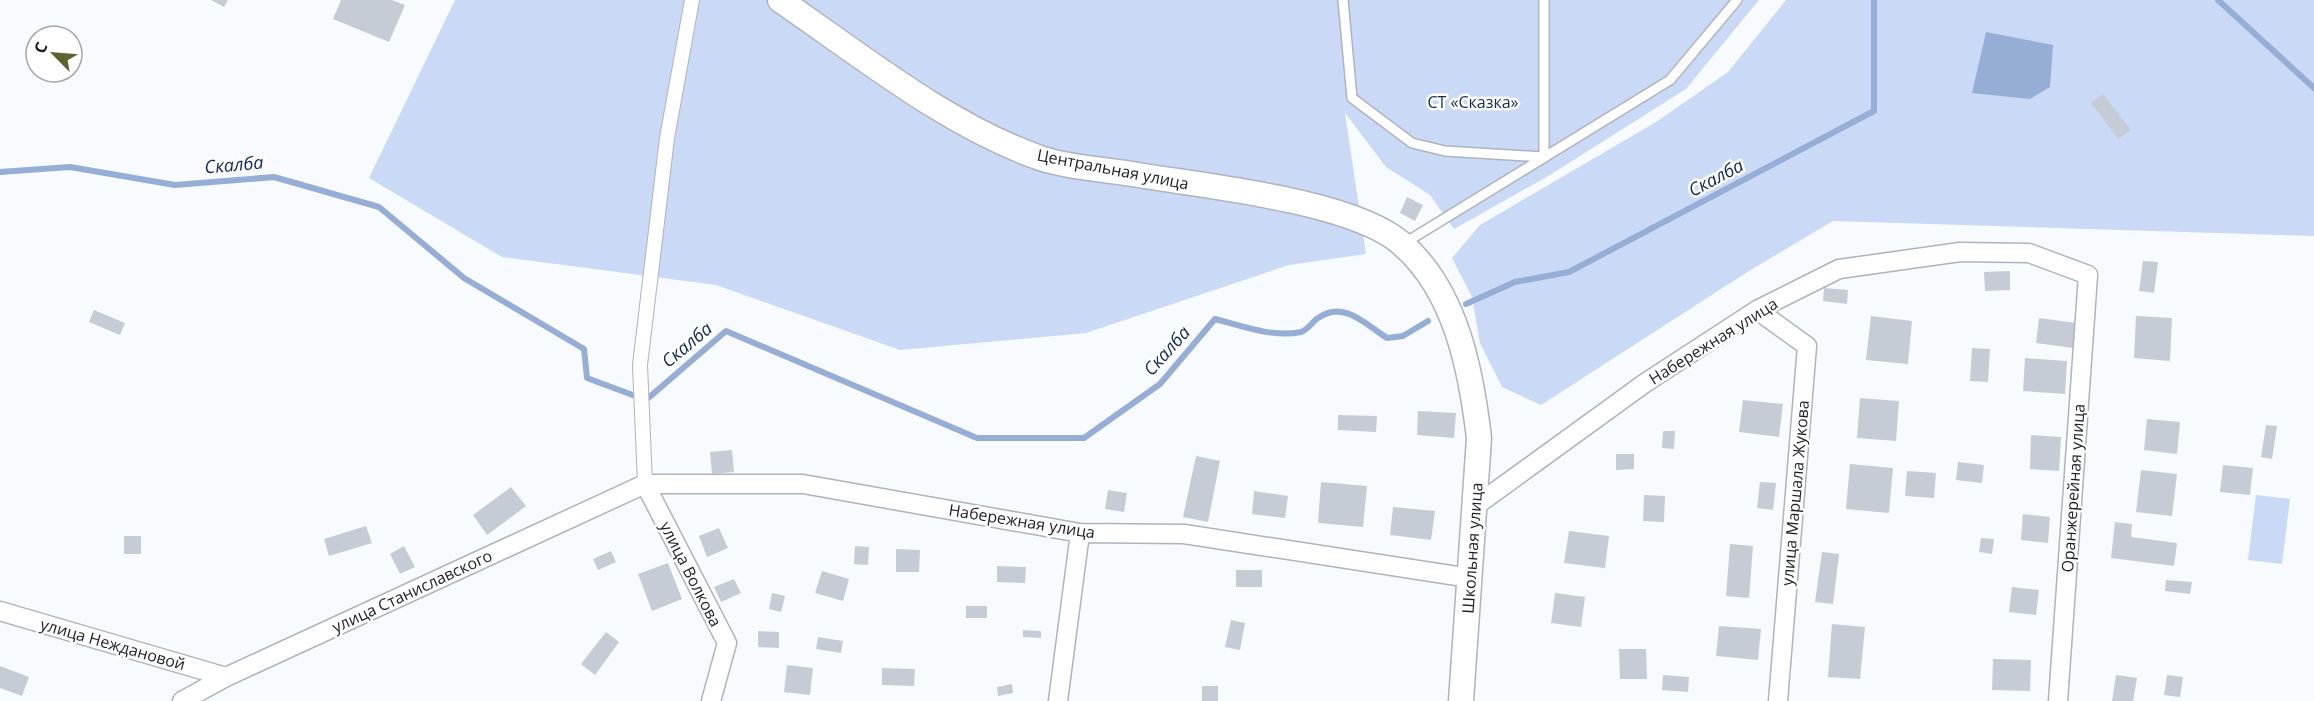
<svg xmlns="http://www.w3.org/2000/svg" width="2314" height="701" font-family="'Open Sans',sans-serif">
	<rect width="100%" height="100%" fill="#f7fafe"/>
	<path fill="#cadaf6" d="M 455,0 L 1759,0 L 1686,89 L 1550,175 L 1454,229 L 1430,195 L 1386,167 L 1345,113 L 1366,254 L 1289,265 L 1086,333 L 900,350 L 716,285 L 502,257 L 369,178 Z
		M 1786,0 L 2314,0 L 2314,236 L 1833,221 L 1749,271 L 1541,405 L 1502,387 L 1480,343 L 1472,297 L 1452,258 L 1480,225 L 1656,122 L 1728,72 Z
		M 2256,495 L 2290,499 L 2282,564 L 2248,560 Z"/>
	<path fill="#96add6" d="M 1986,32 L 2053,45 L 2050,87 L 2030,99 L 1972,93 Z"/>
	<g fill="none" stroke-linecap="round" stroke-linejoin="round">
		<path stroke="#96add6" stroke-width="6" d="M 2218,0 L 2314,88
			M 0,172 L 70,167 L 175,185 L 274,177 L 379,207 L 464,278 L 584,349 L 587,378 L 646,400 L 726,331 L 977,438 L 1084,438 L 1160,384 L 1215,319 C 1242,326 1273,338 1301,332 C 1308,330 1312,322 1318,318 C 1344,300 1365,324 1387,338 L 1403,336 L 1428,321
			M 1466,304 L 1515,282 L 1569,272 L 1874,111 L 1874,0"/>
	</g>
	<path fill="#c6ccd6" d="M 211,0 L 228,0 L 224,7 Z
		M 341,0 L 392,0 L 405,5 L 389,42 L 333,19 Z
		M 2103,94 L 2131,130 L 2118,139 L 2091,103 Z
		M 1407,197 L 1423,205 L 1415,221 L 1400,213 Z
		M 2143,261 L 2158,262 L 2154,293 L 2139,291 Z
		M 2010,271 L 2010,290 L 1985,291 L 1984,272 Z
		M 1824,288 L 1848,290 L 1847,304 L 1823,301 Z
		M 94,310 L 125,323 L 120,335 L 89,322 Z
		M 1871,316 L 1912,321 L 1908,364 L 1866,360 Z
		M 2136,316 L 2172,318 L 2170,361 L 2134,358 Z
		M 2039,318 L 2076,323 L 2073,348 L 2036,343 Z
		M 1972,348 L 1990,349 L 1988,382 L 1970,381 Z
		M 2025,358 L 2067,361 L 2065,394 L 2023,391 Z
		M 1860,398 L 1899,401 L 1896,441 L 1857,438 Z
		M 1743,400 L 1783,404 L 1779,437 L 1739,432 Z
		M 1418,411 L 1456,413 L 1454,438 L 1417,435 Z
		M 1338,415 L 1377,416 L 1376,432 L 1338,430 Z
		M 2147,419 L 2180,422 L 2177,454 L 2144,450 Z
		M 2266,425 L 2277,426 L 2272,459 L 2261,457 Z
		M 1663,431 L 1675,431 L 1674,449 L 1662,448 Z
		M 2031,435 L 2061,437 L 2059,471 L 2030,469 Z
		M 732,450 L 734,472 L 712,474 L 710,452 Z
		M 1616,454 L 1634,454 L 1634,469 L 1616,470 Z
		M 1196,456 L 1220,461 L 1208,522 L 1183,517 Z
		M 1958,462 L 1984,465 L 1982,483 L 1956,480 Z
		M 1850,464 L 1893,468 L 1889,513 L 1846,509 Z
		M 2223,465 L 2253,468 L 2250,495 L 2220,492 Z
		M 2141,470 L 2177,474 L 2172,516 L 2136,512 Z
		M 1907,471 L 1936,473 L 1934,498 L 1905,496 Z
		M 1321,482 L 1367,486 L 1363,527 L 1318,523 Z
		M 1760,482 L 1776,483 L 1773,510 L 1757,508 Z
		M 511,487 L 526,506 L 487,535 L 473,515 Z
		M 1108,490 L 1127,493 L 1124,512 L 1105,509 Z
		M 1254,491 L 1288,496 L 1285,518 L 1252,514 Z
		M 1644,495 L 1665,496 L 1664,522 L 1643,521 Z
		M 1393,507 L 1435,511 L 1431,540 L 1390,535 Z
		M 2023,514 L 2050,517 L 2048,543 L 2021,540 Z
		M 2115,522 L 2132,524 L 2131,537 L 2177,543 L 2174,566 L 2111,558 Z
		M 366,526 L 372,543 L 329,556 L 324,539 Z
		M 719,528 L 728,548 L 707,557 L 699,536 Z
		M 1569,531 L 1609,536 L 1605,568 L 1564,563 Z
		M 124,536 L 141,536 L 141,554 L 124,554 Z
		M 1981,538 L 1994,539 L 1992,554 L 1979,552 Z
		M 1730,544 L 1753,546 L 1749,598 L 1726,596 Z
		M 404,546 L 415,567 L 400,574 L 390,554 Z
		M 855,546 L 869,547 L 868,565 L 854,564 Z
		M 896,549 L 920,550 L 919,572 L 896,572 Z
		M 611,551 L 616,562 L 598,570 L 593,559 Z
		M 1822,552 L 1839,554 L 1833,604 L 1815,602 Z
		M 668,563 L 682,599 L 652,611 L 638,574 Z
		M 997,566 L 1026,567 L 1025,583 L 997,582 Z
		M 1236,570 L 1262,570 L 1262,587 L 1236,587 Z
		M 822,571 L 849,579 L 843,601 L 815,593 Z
		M 734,579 L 741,593 L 721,602 L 714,587 Z
		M 2166,580 L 2192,582 L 2190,594 L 2165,591 Z
		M 2012,587 L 2039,590 L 2036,615 L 2009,612 Z
		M 772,593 L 785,596 L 781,612 L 769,609 Z
		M 1555,593 L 1585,597 L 1581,627 L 1551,623 Z
		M 966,606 L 987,606 L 987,618 L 966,618 Z
		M 1231,620 L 1245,623 L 1240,650 L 1225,647 Z
		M 1832,624 L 1865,627 L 1860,679 L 1828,677 Z
		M 1719,626 L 1761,629 L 1758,660 L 1716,656 Z
		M 1023,630 L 1041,631 L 1041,638 L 1023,637 Z
		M 758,631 L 779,632 L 779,648 L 758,647 Z
		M 606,632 L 619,642 L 595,675 L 581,664 Z
		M 818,637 L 843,641 L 841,653 L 816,649 Z
		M 1619,649 L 1646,649 L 1647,679 L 1620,679 Z
		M 1993,659 L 2031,660 L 2030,691 L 1992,690 Z
		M 787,665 L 813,668 L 810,695 L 784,692 Z
		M 0,666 L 29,677 L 22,696 L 0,688 Z
		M 882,668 L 915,669 L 914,686 L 882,685 Z
		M 1663,675 L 1689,677 L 1688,692 L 1662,690 Z
		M 2116,675 L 2137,678 L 2133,701 L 2112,701 Z
		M 2167,675 L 2183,677 L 2180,697 L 2164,695 Z
		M 1012,684 L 1013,693 L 998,696 L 997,687 Z
		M 1202,686 L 1218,686 L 1218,701 L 1202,701 Z"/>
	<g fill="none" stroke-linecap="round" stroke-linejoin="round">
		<defs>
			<path id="service" d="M 1343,0 L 1352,98 L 1412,143 L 1445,151 L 1544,157 L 1544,0
				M 1403,244 L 1670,80 L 1737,0"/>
			<path id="pedestrian" d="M 645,484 L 640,365 L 667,138 L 692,0"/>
			<path id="minor" d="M 1757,310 L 1807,346 L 1778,701
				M 645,484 L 727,643 L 711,701
				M 1474,507 L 1645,383 L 1757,310 L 1839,269 L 1960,252 L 2029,253 L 2088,275 L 2058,701
				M 0,611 L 226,677
				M 182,701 L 226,677 L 645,484 L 803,484 L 1080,533 L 1184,534 L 1470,578
				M 1058,701 L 1080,533"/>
			<path id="tertiary" d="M 780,0 C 862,56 949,127 1043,159 C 1071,168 1103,169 1132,174 C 1201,186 1352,200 1402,244 C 1456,291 1471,370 1479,438 L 1461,701"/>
		</defs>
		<use href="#service" stroke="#aeb3bd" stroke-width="12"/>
		<use href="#pedestrian" stroke="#aeb3bd" stroke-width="16"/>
		<use href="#minor" stroke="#aeb3bd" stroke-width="21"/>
		<use href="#tertiary" stroke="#aeb3bd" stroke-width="27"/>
		<use href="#service" stroke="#fff" stroke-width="9"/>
		<use href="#pedestrian" stroke="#fff" stroke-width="14"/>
		<use href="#minor" stroke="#fff" stroke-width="18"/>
		<use href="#tertiary" stroke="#fff" stroke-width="24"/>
	</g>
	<g text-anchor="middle" stroke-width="5" stroke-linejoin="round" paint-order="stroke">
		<g font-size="16" fill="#0f295b" stroke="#fff">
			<text x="1473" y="108">СТ «Сказка»</text>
		</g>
		<g font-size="16" fill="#1c1e22" stroke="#fff">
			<text transform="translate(1113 169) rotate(11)" y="6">Центральная улица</text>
			<text transform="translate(1713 341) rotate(-32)" y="6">Набережная улица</text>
			<text transform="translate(2073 488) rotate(-86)" y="6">Оранжерейная улица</text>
			<text transform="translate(1795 493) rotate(-85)" y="6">улица Маршала Жукова</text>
			<text transform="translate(1022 521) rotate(9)" y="6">Набережная улица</text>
			<text transform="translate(1472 548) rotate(-86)" y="6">Школьная улица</text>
			<text transform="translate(691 574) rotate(63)" y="6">улица Волкова</text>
			<text transform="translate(412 591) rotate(-25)" y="6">улица Станиславского</text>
			<text transform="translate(113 644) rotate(16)" y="6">улица Неждановой</text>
		</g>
		<g font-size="18" font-style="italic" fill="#0f295b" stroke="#fff">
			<text transform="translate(234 165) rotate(-5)" y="6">Скалба</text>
			<text transform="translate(1716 178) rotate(-28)" y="6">Скалба</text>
			<text transform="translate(687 345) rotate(-40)" y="6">Скалба</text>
			<text transform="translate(1167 351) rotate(-48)" y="6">Скалба</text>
		</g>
	</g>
	<g transform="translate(54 54) rotate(295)"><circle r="28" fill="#ffffff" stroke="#a4a5a7" stroke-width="1.5"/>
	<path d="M0-4.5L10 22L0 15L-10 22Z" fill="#5f6230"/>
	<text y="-9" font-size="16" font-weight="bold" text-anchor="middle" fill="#1c1e22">С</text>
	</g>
</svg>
